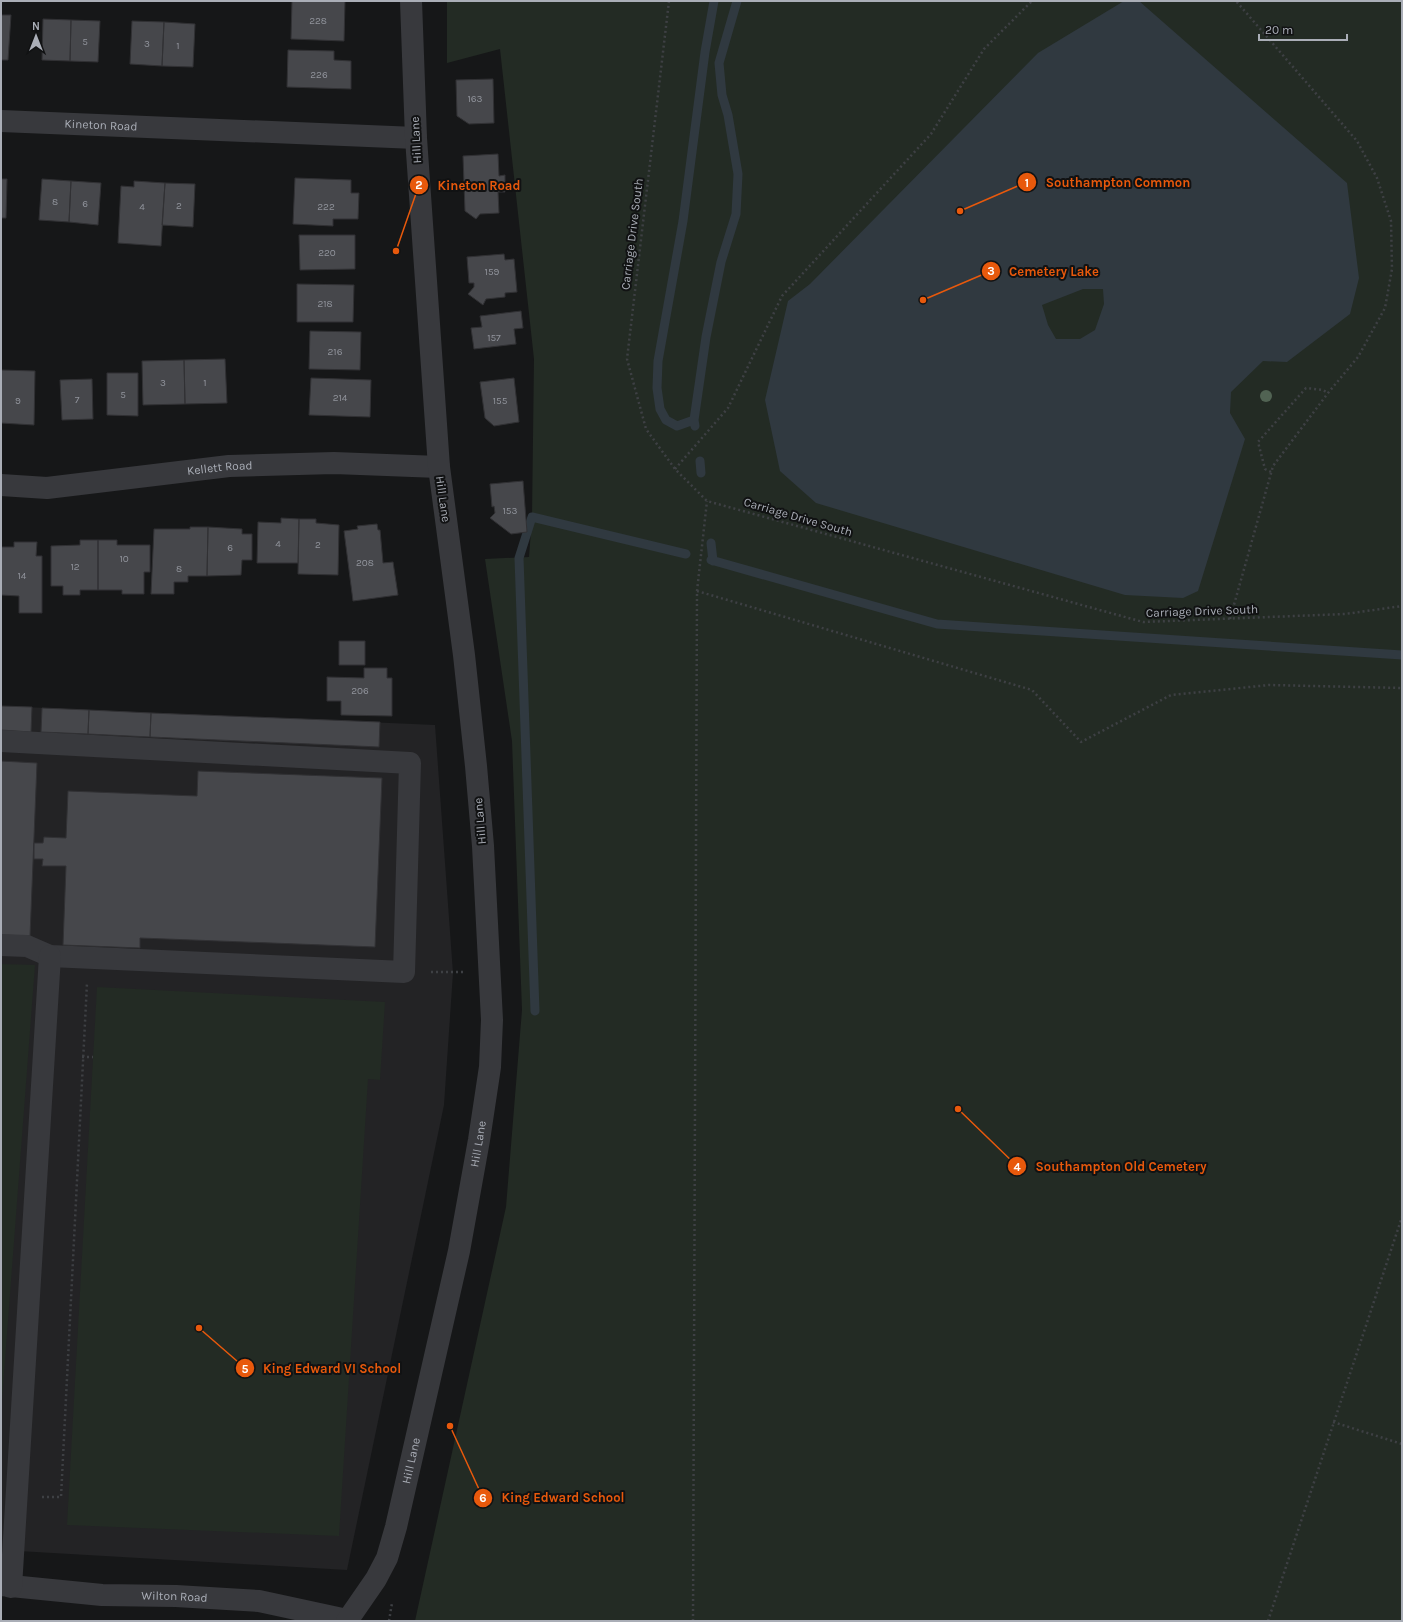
<svg xmlns="http://www.w3.org/2000/svg" width="1403" height="1622" font-family="Karla,sans-serif">
	<rect width="100%" height="100%" fill="#161718"/>
	<path fill="#232325" d="M 1,706 L 435,725 L 453,973 L 444,1105 L 347,1570 L 1,1550 Z"/>
	<path fill="#232b24" d="M 447,1 L 1402,1 L 1402,1621 L 415,1621 L 506,1207 L 522,1010 L 512,741 L 485,559 L 529,557 L 532,517 L 534,359 L 500,49 L 447,63 Z
		M 1,964 L 35,965 L 1,1413 Z
		M 97,987 L 385,1002 L 380,1080 L 368,1079 L 339,1536 L 67,1525 Z"/>
	<path fill="#303940" fill-rule="evenodd" d="M 1124,1 L 1139,1 L 1347,183 L 1359,278 L 1350,314 L 1287,362 L 1263,361 L 1231,392 L 1230,413 L 1245,439 L 1198,591 L 1183,598 L 1125,595 L 816,503 L 780,471 L 765,400 L 788,301 L 810,284 L 1038,53 ZM 1083,289 L 1103,289 L 1104,304 L 1095,330 L 1080,339 L 1056,339 L 1048,325 L 1042,305 Z"/>
	<g fill="none" stroke-linecap="round" stroke-linejoin="round">
		<path stroke="#303940" stroke-width="9" d="M 694,420 L 706,337 L 721,262 L 736,214 L 738,174 L 728,115 L 722,95 L 719,63 L 737,1
			M 695,426 L 694,420 L 677,426 L 666,420 L 660,409 L 657,388 L 658,361 L 683,221 L 705,52 L 714,1
			M 700,461 L 701,473
			M 711,543 L 713,561
			M 711,560 L 937,624 L 1402,655
			M 535,1011 L 519,558 L 532,517 L 686,554"/>
	</g>
	<path fill="#46474b" stroke="#313134" d="M 292,1 L 345,1 L 344,41 L 291,39 Z
		M 1,15 L 11,15 L 8,60 L 1,60 Z
		M 43,19 L 71,20 L 70,61 L 42,60 Z
		M 71,20 L 100,21 L 98,62 L 70,61 Z
		M 132,21 L 164,22 L 162,66 L 130,64 Z
		M 164,22 L 195,24 L 193,67 L 162,66 Z
		M 288,50 L 334,51 L 334,60 L 351,61 L 351,89 L 287,87 Z
		M 493,79 L 494,123 L 469,124 L 457,116 L 456,80 Z
		M 498,154 L 499,176 L 505,175 L 505,192 L 498,192 L 499,213 L 480,214 L 476,219 L 465,211 L 463,156 Z
		M 295,178 L 351,180 L 351,193 L 359,193 L 358,219 L 333,219 L 333,226 L 293,224 Z
		M 1,179 L 7,179 L 6,218 L 1,218 Z
		M 42,179 L 71,181 L 69,222 L 39,220 Z
		M 71,181 L 101,183 L 98,225 L 69,222 Z
		M 134,181 L 165,183 L 161,246 L 118,243 L 121,186 L 134,187 Z
		M 165,183 L 195,184 L 193,227 L 162,225 Z
		M 299,235 L 355,235 L 355,269 L 300,270 Z
		M 504,254 L 505,260 L 514,259 L 517,292 L 505,293 L 505,297 L 486,299 L 483,305 L 468,294 L 474,287 L 474,283 L 469,283 L 467,257 Z
		M 297,284 L 354,285 L 353,322 L 297,322 Z
		M 521,311 L 523,328 L 514,329 L 516,344 L 474,349 L 471,328 L 482,327 L 480,316 Z
		M 310,331 L 361,332 L 360,370 L 309,369 Z
		M 225,359 L 227,403 L 185,404 L 184,360 Z
		M 184,360 L 185,404 L 143,405 L 142,361 Z
		M 1,370 L 35,371 L 34,425 L 1,423 Z
		M 107,373 L 138,373 L 138,416 L 107,415 Z
		M 311,378 L 371,380 L 370,417 L 309,415 Z
		M 514,378 L 519,422 L 494,426 L 485,418 L 480,382 Z
		M 92,379 L 93,419 L 62,420 L 60,380 Z
		M 523,481 L 527,532 L 511,534 L 490,518 L 495,513 L 494,506 L 492,507 L 490,484 Z
		M 281,518 L 299,519 L 298,563 L 257,563 L 258,522 L 281,523 Z
		M 299,519 L 316,519 L 316,523 L 339,525 L 338,575 L 298,574 Z
		M 377,524 L 378,530 L 380,530 L 383,563 L 393,562 L 398,595 L 353,601 L 344,531 L 358,529 L 357,526 Z
		M 190,527 L 208,527 L 207,576 L 188,576 L 188,582 L 174,582 L 174,594 L 151,594 L 154,529 L 190,529 Z
		M 208,527 L 242,529 L 242,534 L 252,534 L 252,560 L 242,560 L 241,575 L 207,576 Z
		M 80,540 L 98,540 L 98,590 L 80,590 L 80,595 L 63,595 L 63,586 L 51,586 L 51,546 L 80,545 Z
		M 98,540 L 117,540 L 117,545 L 150,545 L 150,572 L 144,572 L 144,594 L 122,594 L 122,590 L 98,590 Z
		M 14,542 L 37,542 L 36,556 L 42,556 L 42,613 L 19,613 L 19,596 L 1,595 L 1,547 L 14,547 Z
		M 339,641 L 365,641 L 365,665 L 339,665 Z
		M 364,668 L 387,668 L 387,678 L 392,678 L 392,716 L 341,715 L 341,701 L 327,701 L 327,677 L 364,678 Z
		M 1,706 L 32,707 L 31,732 L 1,730 Z
		M 42,708 L 89,710 L 88,734 L 41,732 Z
		M 89,710 L 151,713 L 150,737 L 88,734 Z
		M 151,713 L 380,722 L 379,747 L 150,737 Z
		M 1,761 L 37,763 L 30,936 L 1,935 Z
		M 198,771 L 382,778 L 375,947 L 140,938 L 140,948 L 63,945 L 66,866 L 42,866 L 43,859 L 34,859 L 34,843 L 43,843 L 44,837 L 66,838 L 68,791 L 197,796 Z"/>
	<g fill="none" stroke-linecap="round" stroke-linejoin="round">
		<path stroke="#3e4044" stroke-width="2.5" stroke-dasharray="2 3" stroke-linecap="butt" d="M 669,1 L 627,359 L 646,429 L 675,469 L 707,501 L 1143,622 L 1345,614 L 1402,606
			M 675,469 L 728,408 L 782,296 L 931,134 L 984,49 L 1032,1
			M 1271,472 L 1265,469 L 1258,442 L 1306,388 L 1323,390 L 1328,393
			M 697,591 L 1032,690 L 1081,742 L 1171,695 L 1269,685 L 1402,688
			M 1230,619 L 1273,466 L 1328,393 L 1358,357 L 1385,308 L 1392,269 L 1391,221 L 1377,178 L 1357,141 L 1236,1
			M 431,972 L 464,972
			M 82,1057 L 93,1057
			M 1333,1422 L 1402,1444
			M 42,1497 L 61,1497 L 87,983
			M 389,1621 L 392,1603
			M 693,1621 L 697,591 L 707,501
			M 1268,1621 L 1402,1217"/>
		<g stroke="#38393d" stroke-width="22">
			<path id="s1" d="M 1,121 L 416,138"/>
			<path id="s2" d="M 1,485 L 47,488 L 229,466 L 334,463 L 439,467"/>
			<path d="M 1,741 L 410,763 L 404,972 L 50,956 L 27,946 L 1,945"/>
			<path id="s3" d="M 1,1585 L 102,1595 L 176,1596 L 259,1601 L 347,1620"/>
			<path d="M 11,1587 L 50,956"/>
			<path id="s4" d="M 347,1621 L 376,1579 L 387,1558 L 396,1527 L 459,1251 L 479,1140 L 490,1067 L 492,1020 L 483,846 L 476,766 L 464,655 L 439,467 L 416,138 L 411,1"/>
		</g>
	</g>
	<circle fill="#516353" cx="1266" cy="396" r="6"/>
	<g text-anchor="middle" stroke-width="4" stroke-linejoin="round" paint-order="stroke">
		<g font-size="10" fill="#91949c">
			<text x="318" y="24">228</text>
			<text x="85" y="45">5</text>
			<text x="147" y="47">3</text>
			<text x="178" y="49">1</text>
			<text x="319" y="78">226</text>
			<text x="475" y="102">163</text>
			<text x="55" y="205">8</text>
			<text x="85" y="207">6</text>
			<text x="179" y="209">2</text>
			<text x="142" y="210">4</text>
			<text x="326" y="210">222</text>
			<text x="327" y="256">220</text>
			<text x="492" y="275">159</text>
			<text x="325" y="307">218</text>
			<text x="494" y="341">157</text>
			<text x="335" y="355">216</text>
			<text x="163" y="386">3</text>
			<text x="205" y="386">1</text>
			<text x="123" y="398">5</text>
			<text x="340" y="401">214</text>
			<text x="77" y="403">7</text>
			<text x="18" y="404">9</text>
			<text x="500" y="404">155</text>
			<text x="510" y="514">153</text>
			<text x="278" y="547">4</text>
			<text x="318" y="548">2</text>
			<text x="230" y="551">6</text>
			<text x="124" y="562">10</text>
			<text x="365" y="566">208</text>
			<text x="75" y="570">12</text>
			<text x="179" y="572">8</text>
			<text x="22" y="579">14</text>
			<text x="360" y="694">206</text>
		</g>
		<g font-size="12" fill="#aaaeb7" stroke="#111213">
			<text dy="4" stroke="none"><textPath href="#s1" startOffset="100">Kineton Road</textPath></text>
			<text transform="translate(416 140) rotate(-93)" y="4">Hill Lane</text>
			<text transform="translate(632 234) rotate(-83)" y="4">Carriage Drive South</text>
			<text dy="4" stroke="none"><textPath href="#s2" startOffset="220">Kellett Road</textPath></text>
			<text transform="translate(443 499) rotate(82)" y="4">Hill Lane</text>
			<text transform="translate(798 517) rotate(16)" y="4">Carriage Drive South</text>
			<text transform="translate(1202 611) rotate(-2)" y="4">Carriage Drive South</text>
			<text transform="translate(480 821) rotate(-95)" y="4">Hill Lane</text>
			<text dy="4" stroke="none"><textPath href="#s4" startOffset="499">Hill Lane</textPath></text>
			<text dy="4" stroke="none"><textPath href="#s4" startOffset="175">Hill Lane</textPath></text>
			<text dy="4" stroke="none"><textPath href="#s3" startOffset="174">Wilton Road</textPath></text>
		</g>
	</g>
	<path fill="none" stroke="#e8590c" stroke-width="1.5" d="M960 211L1027 182M396 251L419 185M923 300L991 271M958 1109L1017 1166M199 1328L245 1368M450 1426L483 1498"/>
	<g fill="#e8590c" stroke="#111213" stroke-width="1.5">
		<circle cx="960" cy="211" r="4"/>
		<circle cx="396" cy="251" r="4"/>
		<circle cx="923" cy="300" r="4"/>
		<circle cx="958" cy="1109" r="4"/>
		<circle cx="199" cy="1328" r="4"/>
		<circle cx="450" cy="1426" r="4"/>
		<circle cx="1027" cy="182" r="10"/>
		<circle cx="419" cy="185" r="10"/>
		<circle cx="991" cy="271" r="10"/>
		<circle cx="1017" cy="1166" r="10"/>
		<circle cx="245" cy="1368" r="10"/>
		<circle cx="483" cy="1498" r="10"/>
	</g>
	<g font-size="12" text-anchor="middle" font-weight="bold" fill="#fff">
		<text x="1027" y="187">1</text>
		<text x="419" y="189">2</text>
		<text x="991" y="275">3</text>
		<text x="1017" y="1171">4</text>
		<text x="245" y="1373">5</text>
		<text x="483" y="1502">6</text>
	</g>
	<g font-size="13" text-anchor="middle" font-weight="bold" fill="#e8590c" stroke="#111213" stroke-width="4" stroke-linejoin="round" paint-order="stroke">
		<text x="1118" y="187">Southampton Common</text>
		<text x="479" y="190">Kineton Road</text>
		<text x="1054" y="276">Cemetery Lake</text>
		<text x="1121" y="1171">Southampton Old Cemetery</text>
		<text x="332" y="1373">King Edward VI School</text>
		<text x="563" y="1502">King Edward School</text>
	</g>
	<rect width="1403" height="1622" fill="none" stroke="#aaaeb7" stroke-width="4"/>
	<g transform="translate(36 36)" stroke="#111213" stroke-width="3" paint-order="stroke">
	<path d="M0-3L7 15L0 10L-7 15Z" fill="#aaaeb7"/>
	<text y="-6" font-size="11" font-weight="bold" text-anchor="middle" fill="#aaaeb7">N</text>
	</g>
	<path d="M1259 34v6h88v-6" fill="none" stroke="#aaaeb7" stroke-width="2"/>
	<text x="1265" y="34" font-size="12" fill="#aaaeb7" stroke="#111213" stroke-width="3" paint-order="stroke">20 m</text>
</svg>
